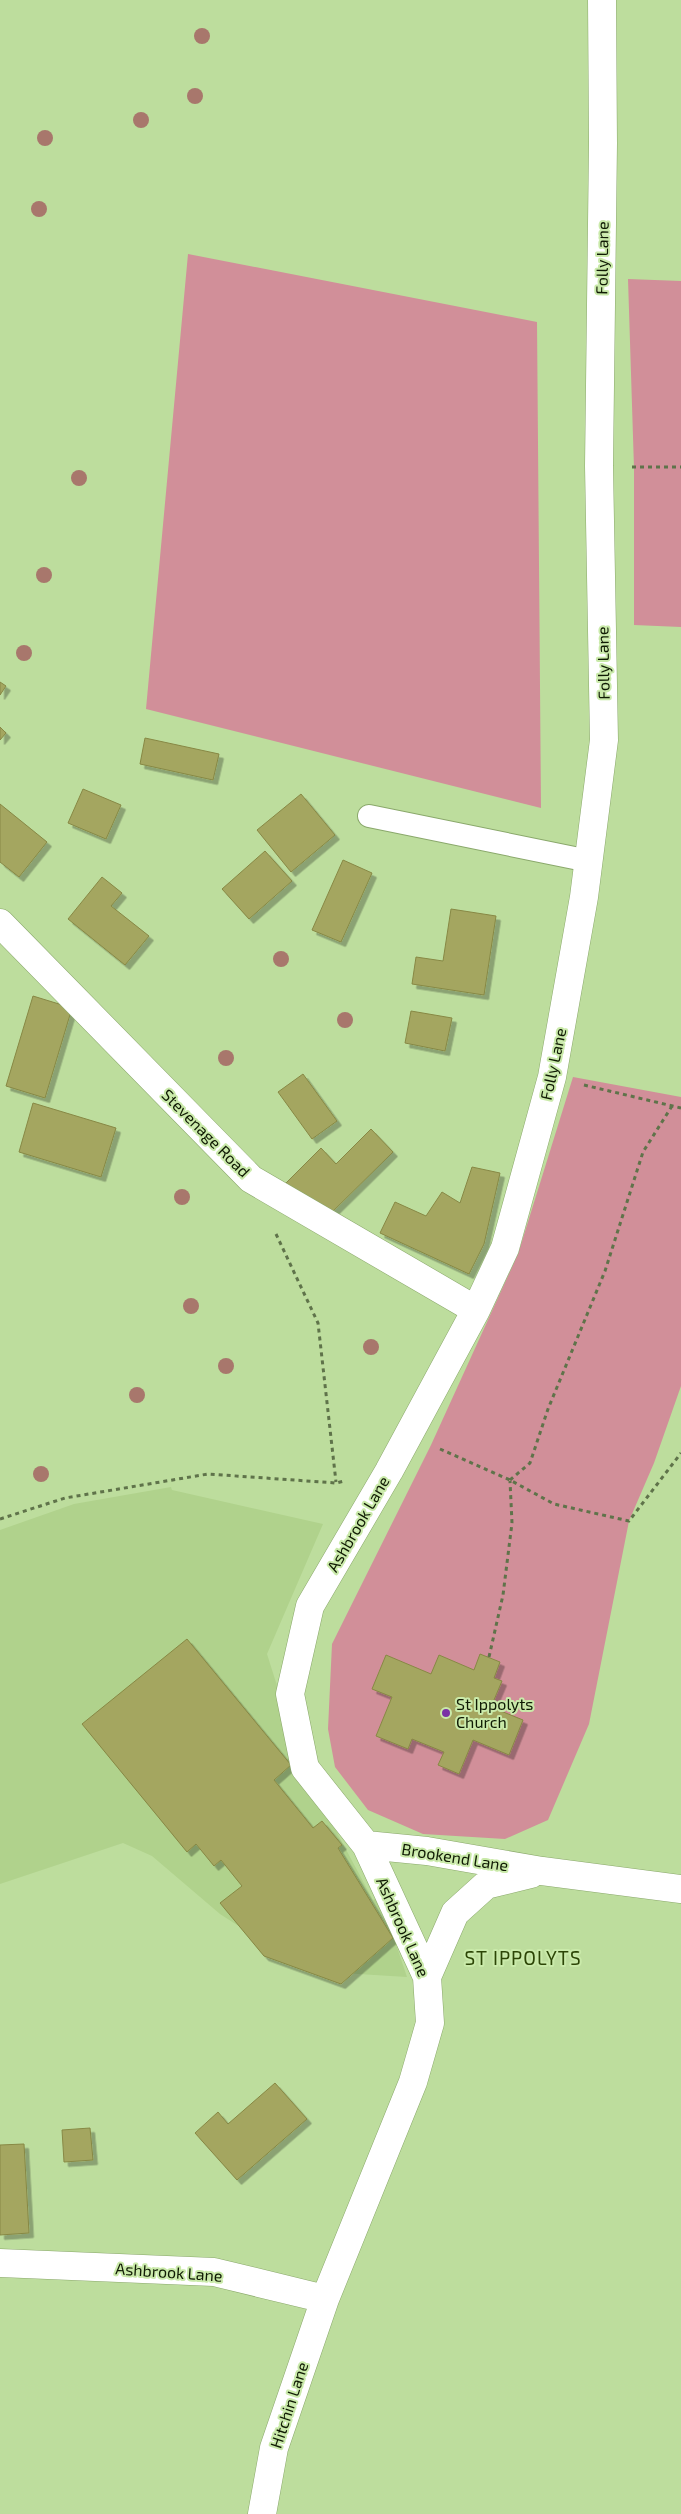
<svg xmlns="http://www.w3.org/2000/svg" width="681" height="2514" font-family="'Exo 2',sans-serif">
	<defs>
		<filter id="shadow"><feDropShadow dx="4.5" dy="4.5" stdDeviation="0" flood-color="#0004"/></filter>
	</defs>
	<rect width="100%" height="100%" fill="#bddd9d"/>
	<path fill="#b0d28c" d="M 171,1487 L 172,1490 L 323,1524 L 267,1654 L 304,1771 L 373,1900 L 380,1897 L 407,1977 L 342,1973 L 288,1958 L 220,1914 L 152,1856 L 123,1843 L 0,1884 L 0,1530 L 74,1504 Z"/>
	<path fill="#d18f99" d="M 188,254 L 537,322 L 541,808 L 146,709 Z
		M 628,279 L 681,281 L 681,627 L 634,625 L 634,468 Z
		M 573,1077 L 681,1097 L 681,1386 L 654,1463 L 629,1521 L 589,1724 L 548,1820 L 505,1839 L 423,1834 L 368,1810 L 335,1767 L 328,1729 L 332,1644 L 431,1445 L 518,1254 Z"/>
	<path fill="#a4a661" stroke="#878844" filter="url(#shadow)" d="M 0,682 L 6,686 L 0,695 Z
		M 0,727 L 6,733 L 0,740 Z
		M 145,738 L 219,754 L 213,780 L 140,764 Z
		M 83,789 L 121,805 L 106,839 L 68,823 Z
		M 301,794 L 335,835 L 291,872 L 257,830 Z
		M 0,804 L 47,842 L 19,877 L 0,862 Z
		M 265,851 L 292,881 L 249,919 L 222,889 Z
		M 343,860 L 372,873 L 341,942 L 312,930 Z
		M 102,877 L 122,893 L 111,906 L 149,936 L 125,965 L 68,919 Z
		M 451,909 L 496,916 L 484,995 L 412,984 L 416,957 L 443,961 Z
		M 33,996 L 72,1008 L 45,1098 L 6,1086 Z
		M 411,1011 L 452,1018 L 445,1051 L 405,1043 Z
		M 303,1074 L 337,1121 L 312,1139 L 278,1092 Z
		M 33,1103 L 116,1128 L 101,1177 L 19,1152 Z
		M 371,1129 L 393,1152 L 321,1223 L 284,1185 L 321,1148 L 336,1164 Z
		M 472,1167 L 500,1173 L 484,1244 L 469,1274 L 380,1233 L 395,1202 L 426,1216 L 442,1192 L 460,1203 Z
		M 187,1639 L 291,1765 L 274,1780 L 313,1828 L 322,1821 L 342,1845 L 338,1848 L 393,1938 L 341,1984 L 264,1956 L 220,1903 L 242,1886 L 221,1860 L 214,1866 L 196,1844 L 187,1852 L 82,1724 Z
		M 480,1654 L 500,1662 L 494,1678 L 502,1681 L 491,1707 L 523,1720 L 509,1755 L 473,1740 L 459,1774 L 438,1765 L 444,1752 L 412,1739 L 408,1749 L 376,1736 L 392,1697 L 372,1689 L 386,1655 L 431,1674 L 439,1655 L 474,1670 Z
		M 275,2083 L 307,2119 L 237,2180 L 195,2133 L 218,2112 L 228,2124 Z
		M 90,2128 L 93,2160 L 64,2162 L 62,2130 Z
		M 24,2144 L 29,2233 L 0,2235 L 0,2145 Z"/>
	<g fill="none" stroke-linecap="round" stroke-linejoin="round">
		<defs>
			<path id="service" d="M 369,816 L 589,861"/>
			<path id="minor" d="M 0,923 L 251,1179 L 476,1310
				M 366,1845 L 427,1851 L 542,1871 L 681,1889
				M 427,1977 L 455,1913 L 486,1885 L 531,1874
				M 0,2263 L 214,2272 L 325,2299
				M 262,2514 L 274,2448 L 325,2299 L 413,2082 L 430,2023 L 427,1977 L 366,1845 L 305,1768 L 290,1694 L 310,1606 L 389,1471 L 476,1310 L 505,1248 L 552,1077 L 584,897 L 604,740 L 599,466 L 603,143 L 602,0"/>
		</defs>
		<use href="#service" stroke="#8aa86b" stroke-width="24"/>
		<use href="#minor" stroke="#8aa86b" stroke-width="29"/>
		<path stroke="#5f734a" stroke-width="3" stroke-dasharray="4 4" stroke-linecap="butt" d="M 632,467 L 681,467
			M 584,1085 L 681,1108
			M 276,1234 L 318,1323 L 336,1482
			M 440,1449 L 510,1480 L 554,1504 L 629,1521 L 681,1453
			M 510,1480 L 530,1463 L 548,1409 L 605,1271 L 643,1152 L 672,1106
			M 0,1519 L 65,1498 L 208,1474 L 336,1483 L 344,1481
			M 489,1657 L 503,1595 L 512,1523 L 510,1481"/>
		<use href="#service" stroke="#fff" stroke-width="22"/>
		<use href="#minor" stroke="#fff" stroke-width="28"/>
	</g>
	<g fill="#a8776c">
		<circle cx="202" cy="36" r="8"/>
		<circle cx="195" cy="96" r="8"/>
		<circle cx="141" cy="120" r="8"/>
		<circle cx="45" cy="138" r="8"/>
		<circle cx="39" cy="209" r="8"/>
		<circle cx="79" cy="478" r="8"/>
		<circle cx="44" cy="575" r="8"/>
		<circle cx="24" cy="653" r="8"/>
		<circle cx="281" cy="959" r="8"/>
		<circle cx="345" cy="1020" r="8"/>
		<circle cx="226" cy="1058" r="8"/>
		<circle cx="182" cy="1197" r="8"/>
		<circle cx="191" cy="1306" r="8"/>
		<circle cx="371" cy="1347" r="8"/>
		<circle cx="226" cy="1366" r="8"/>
		<circle cx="137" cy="1395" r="8"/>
		<circle cx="41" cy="1474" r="8"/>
	</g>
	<circle fill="#7a32a5" stroke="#caeaaa" stroke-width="2" cx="446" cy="1713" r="5"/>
	<g text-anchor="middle" stroke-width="4" stroke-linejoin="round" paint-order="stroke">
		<g font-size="16" fill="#101b04" stroke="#caeaaa">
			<text transform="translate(602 258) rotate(-89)" y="6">Folly Lane</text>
			<text transform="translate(603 663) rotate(-91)" y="6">Folly Lane</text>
			<text transform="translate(553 1064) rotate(-78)" y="6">Folly Lane</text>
			<text transform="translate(206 1133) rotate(45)" y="6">Stevenage Road</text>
			<text transform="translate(358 1524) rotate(-60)" y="6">Ashbrook Lane</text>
			<text transform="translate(455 1857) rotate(9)" y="6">Brookend Lane</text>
			<text transform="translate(403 1927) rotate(66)" y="6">Ashbrook Lane</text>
			<text transform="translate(169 2272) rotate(4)" y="6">Ashbrook Lane</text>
			<text transform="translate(289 2405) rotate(-72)" y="6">Hitchin Lane</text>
		</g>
		<g font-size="16" fill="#101b04" stroke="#caeaaa" text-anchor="start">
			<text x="456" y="1710">St Ippolyts<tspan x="456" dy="18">Church</tspan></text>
		</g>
		<g font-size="19" letter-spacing="1" fill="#2c4506" stroke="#caeaaa">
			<text x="523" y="1965">ST IPPOLYTS</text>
		</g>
	</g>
</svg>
